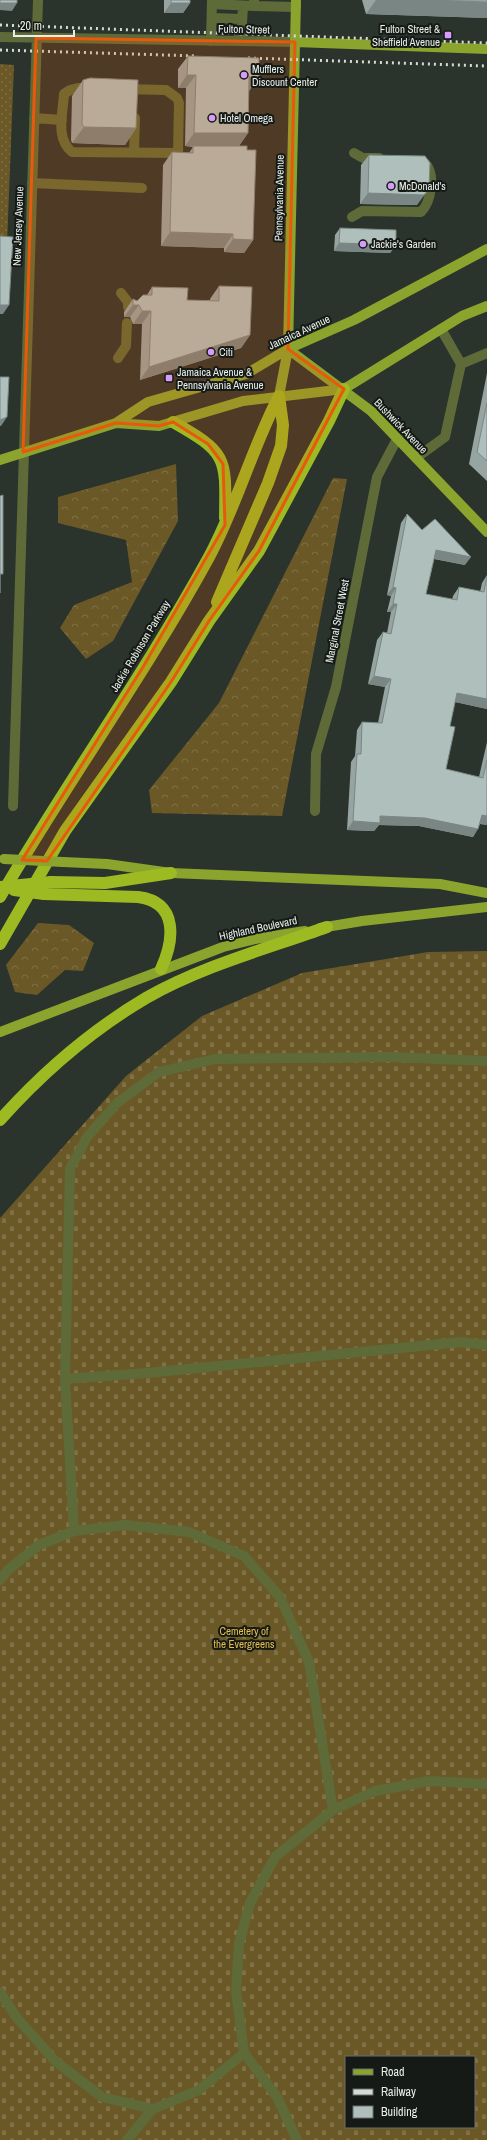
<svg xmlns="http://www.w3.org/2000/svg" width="487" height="2140" font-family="'Archivo Narrow',sans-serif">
	<defs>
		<pattern id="grass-dots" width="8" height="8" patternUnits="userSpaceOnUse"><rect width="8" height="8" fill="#6b5827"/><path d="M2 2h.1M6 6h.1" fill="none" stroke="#807046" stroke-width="1.8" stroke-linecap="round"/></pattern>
		<pattern id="forest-crowns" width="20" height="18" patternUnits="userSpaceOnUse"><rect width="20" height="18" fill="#6b5827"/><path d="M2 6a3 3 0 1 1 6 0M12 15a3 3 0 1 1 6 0" fill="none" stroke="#807046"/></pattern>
		<pattern id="cemetery-stones" width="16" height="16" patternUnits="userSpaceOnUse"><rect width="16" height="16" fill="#6b5827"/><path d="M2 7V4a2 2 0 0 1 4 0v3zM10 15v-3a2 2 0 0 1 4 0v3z" fill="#807046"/></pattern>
	</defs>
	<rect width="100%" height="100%" fill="#2a332c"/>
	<path fill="url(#grass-dots)" d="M 0,64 L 14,65 L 7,245 L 0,245 Z"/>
	<path fill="url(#forest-crowns)" d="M 176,464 L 178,521 L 113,641 L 86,659 L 60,628 L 74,605 L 132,582 L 126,540 L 58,523 L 58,497 Z
		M 333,478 L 347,479 L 282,816 L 152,813 L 149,790 L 219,703 Z
		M 38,923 L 69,925 L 94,943 L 83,971 L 65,970 L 37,995 L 15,992 L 6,965 Z"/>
	<path fill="url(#cemetery-stones)" fill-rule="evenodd" d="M 487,951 L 487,2140 L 0,2140 L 0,1218 L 126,1076 L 202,1016 L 302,973 L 428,952 ZM 346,2057 L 474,2057 L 474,2127 L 346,2127 Z"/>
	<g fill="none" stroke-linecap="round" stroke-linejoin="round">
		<path stroke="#5e6b38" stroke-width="10" d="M 254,0 L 254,6 L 296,7
			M 212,4 L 254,6
			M 212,18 L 242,19
			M 0,37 L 295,42
			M 211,41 L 212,0
			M 241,41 L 243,6
			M 78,88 L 166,90 L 177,98 L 179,103 L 178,153 L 72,152 C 55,138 63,114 64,94 L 70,90 Z
			M 34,118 L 62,120
			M 134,152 L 135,118
			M 354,153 L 363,158 L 379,158
			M 32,183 L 142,188
			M 352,217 L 362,211 L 421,212 C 431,202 436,175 425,163
			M 121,293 L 128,302 L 128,307
			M 118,358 L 126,346 L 127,323
			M 461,364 L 487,353
			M 416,458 L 445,437 L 461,364 L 441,329
			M 13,806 L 38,0
			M 315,811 L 316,754 L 336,687 L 377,477 L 397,439
			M 65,1379 L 147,1373 L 461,1342 L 487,1345
			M 74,1531 L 65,1379 L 70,1169 L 87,1137 L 117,1103 L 159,1072 L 215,1059 L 391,1057 L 487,1061
			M 0,1580 L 8,1570 L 39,1545 L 74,1531 L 125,1525 L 189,1532 L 244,1556 L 280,1597 L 309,1662 L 333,1810
			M 0,1992 L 17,2018 L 55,2061 L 102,2097 L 153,2109 L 199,2090 L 244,2053
			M 127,2140 L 153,2109
			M 297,2140 L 277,2097 L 244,2053 L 236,1990 L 239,1944 L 250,1903 L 275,1857 L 333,1810 L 375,1791 L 429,1781 L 487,1784"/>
		<path stroke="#8ba42e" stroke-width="10" d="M 295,42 L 487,49
			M 288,349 L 371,411 L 487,532
			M 279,396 L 288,349 L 296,0
			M 116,423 L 159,426 L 243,401 L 344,389 L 462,316 L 487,306
			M 0,460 L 116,423 L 148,402 L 246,374 L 288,349 L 354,320 L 487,249
			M 63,862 L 107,864 L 171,873 L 440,884 L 487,893
			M 320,928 L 362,921 L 487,907
			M 0,1032 L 223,947 L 255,939 L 305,931"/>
		<path stroke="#9dba22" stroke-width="12" d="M 173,422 C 228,453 226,458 225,518
			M 217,602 L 268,483 L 281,446 L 283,425 L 279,396
			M 51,882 L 105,883 L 171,873
			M 44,894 L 138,897 C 179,902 174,941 161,969
			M 0,897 C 67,782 145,674 209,557 C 237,505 252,448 279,396
			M 0,944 L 65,831 L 171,682 L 209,621 L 259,551 L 329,421 L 344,389
			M 0,1120 C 42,1073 92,1030 146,998 C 202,966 266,949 327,927"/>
		<path stroke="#d4dbd5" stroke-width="3" stroke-dasharray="2 4" stroke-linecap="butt" d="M 0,25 L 487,43
			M 0,50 L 198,56
			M 248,58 L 487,66"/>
		<path stroke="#8ba42e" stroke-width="10" d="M 4,859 L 63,862"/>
		<path stroke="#9dba22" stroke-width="12" d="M 0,887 L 51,882
			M 14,890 L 44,894"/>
	</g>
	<path fill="#96a4a2" d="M 164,0 L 190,0 L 190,3 L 183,13 L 164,13 Z
		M 362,0 L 487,0 L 487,18 L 366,14 Z
		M 188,56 L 259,77 L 249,91 L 248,133 L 239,146 L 247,150 L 253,240 L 244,253 L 224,252 L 224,248 L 161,246 L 163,165 L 172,152 L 189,153 L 193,147 L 185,146 L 186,88 L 178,88 L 178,69 Z
		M 83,80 L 136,128 L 125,145 L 72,143 L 71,140 L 72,96 Z
		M 369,155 L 417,205 L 360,204 L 361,165 Z
		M 340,228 L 396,245 L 390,253 L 334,251 L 335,235 Z
		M 219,286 L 250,335 L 241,348 L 140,380 L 142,324 L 133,324 L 130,317 L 124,317 L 124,312 L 133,299 L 137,301 L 147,295 L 152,287 L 187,300 L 210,300 L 210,299 Z
		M 487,373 L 487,481 L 469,464 Z
		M 407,514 L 422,530 L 465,565 L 434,559 L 426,594 L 452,600 L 453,596 L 459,587 L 480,592 L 482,583 L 487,575 L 487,709 L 455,702 L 450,726 L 446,769 L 479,777 L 487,742 L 487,825 L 480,824 L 473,837 L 419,826 L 379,825 L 374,831 L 347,830 L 351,762 L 355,756 L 357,730 L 362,722 L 378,723 L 385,687 L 368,684 L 377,640 L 383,632 L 387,633 L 391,612 L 387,612 L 391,596 L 387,595 L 401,523 Z"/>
	<path fill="#7a8684" d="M 376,0 L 431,0 L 487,2 L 487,18 L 366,14 Z
		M 0,3 L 17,3 L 12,11 L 0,10 Z
		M 171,3 L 190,3 L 183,13 L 164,13 Z
		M 187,75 L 196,75 L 186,88 L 178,88 Z
		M 249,77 L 259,77 L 249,91 Z
		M 84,127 L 136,128 L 125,145 L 72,143 Z
		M 194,133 L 248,133 L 238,147 L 185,146 Z
		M 429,189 L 417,205 L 360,204 L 368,193 Z
		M 170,232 L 233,234 L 224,248 L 161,246 Z
		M 233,239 L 253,240 L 244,253 L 224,252 Z
		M 339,243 L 396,245 L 390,253 L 334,251 Z
		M 0,305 L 9,305 L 3,314 L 0,314 Z
		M 133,305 L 139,305 L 130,317 L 124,317 Z
		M 142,311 L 151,311 L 142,324 L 133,324 Z
		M 250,335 L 241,348 L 140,380 L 149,367 Z
		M 7,417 L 1,426 L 0,426 L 0,420 Z
		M 436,550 L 471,557 L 465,565 L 430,558 Z
		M 393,587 L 396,588 L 391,596 L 387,595 Z
		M 393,604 L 397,604 L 391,612 L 387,612 Z
		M 374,676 L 391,679 L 385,687 L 368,684 Z
		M 457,693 L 487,699 L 487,709 L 451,701 Z
		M 482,815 L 487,816 L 487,825 L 476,823 Z
		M 380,816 L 425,818 L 478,829 L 473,837 L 419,826 L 379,825 L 374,831 L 347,830 L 353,821 Z"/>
	<path fill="#afbfbc" stroke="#7a8684" d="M 0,0 L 17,0 L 17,3 L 0,3 Z
		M 171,0 L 190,0 L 190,3 L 171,3 Z
		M 431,0 L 487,0 L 487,2 Z
		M 188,56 L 259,58 L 259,77 L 249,77 L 248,133 L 194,133 L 196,75 L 187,75 Z
		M 90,78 L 138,80 L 136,128 L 84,127 L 82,124 L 83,80 Z
		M 193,146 L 247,146 L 247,150 L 256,150 L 253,240 L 233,239 L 233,234 L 170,232 L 172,152 L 193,153 Z
		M 369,155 L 425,156 L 430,163 L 429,189 L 424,195 L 368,193 Z
		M 340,228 L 396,230 L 396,245 L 339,243 Z
		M 0,236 L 13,237 L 9,305 L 0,305 Z
		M 219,286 L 252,287 L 250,335 L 149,367 L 151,311 L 142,311 L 139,305 L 133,305 L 133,299 L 137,301 L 143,295 L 152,295 L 152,287 L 188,288 L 187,300 L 219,301 Z
		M 0,377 L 9,377 L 7,417 L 0,420 Z
		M 487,403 L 487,461 L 477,452 Z
		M 3,495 L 3,574 L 0,574 L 0,593 L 0,496 Z
		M 407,514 L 422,530 L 435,519 L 471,557 L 436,550 L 426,594 L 457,600 L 459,587 L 484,592 L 487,576 L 487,699 L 457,693 L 450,726 L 455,727 L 446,769 L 483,778 L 487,760 L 487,816 L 482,815 L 478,829 L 425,818 L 380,816 L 380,823 L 353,821 L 357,754 L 361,754 L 362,722 L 382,723 L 391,679 L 374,676 L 383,632 L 391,634 L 397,604 L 393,604 L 396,588 L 393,587 Z"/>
	<path fill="#e8590c" fill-opacity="0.2" stroke="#e8590c" stroke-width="3" stroke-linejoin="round" d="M 36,38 L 295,42 L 288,349 L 344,389 L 259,551 L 209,621 L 171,682 L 47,861 L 22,860 L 143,667 L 225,525 L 223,464 L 208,444 L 173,422 L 159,426 L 116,423 L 23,452 Z"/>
	<g fill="#d79bf9" stroke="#151a16" stroke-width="1.5">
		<rect x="444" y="31" width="8" height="8" rx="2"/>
		<circle cx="244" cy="75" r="4"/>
		<circle cx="212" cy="118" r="4"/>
		<circle cx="391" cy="186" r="4"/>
		<circle cx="363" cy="244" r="4"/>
		<circle cx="211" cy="352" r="4"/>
		<rect x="165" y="374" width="8" height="8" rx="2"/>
	</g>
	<g text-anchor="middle" stroke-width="4" stroke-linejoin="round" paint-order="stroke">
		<g font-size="11" fill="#e9efea" stroke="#151a16">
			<text transform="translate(244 29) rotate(1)" y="4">Fulton Street</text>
			<text transform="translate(279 198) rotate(-89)" y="4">Pennsylvania Avenue</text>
			<text transform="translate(18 226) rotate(-88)" y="4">New Jersey Avenue</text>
			<text transform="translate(299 332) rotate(-25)" y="4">Jamaica Avenue</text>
			<text transform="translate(401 426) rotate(46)" y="4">Bushwick Avenue</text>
			<text transform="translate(337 621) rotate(-79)" y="4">Marginal Street West</text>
			<text transform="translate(140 646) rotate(-59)" y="4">Jackie Robinson Parkway</text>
			<text transform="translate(258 928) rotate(-12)" y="4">Highland Boulevard</text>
		</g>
		<g font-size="11" fill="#e9efea" stroke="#151a16" text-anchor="start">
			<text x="440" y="33" text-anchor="end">Fulton Street &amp;<tspan x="440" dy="13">Sheffield Avenue</tspan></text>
			<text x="252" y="73">Mufflers<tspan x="252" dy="13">Discount Center</tspan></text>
			<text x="220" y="122">Hotel Omega</text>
			<text x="399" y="190">McDonald's</text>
			<text x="371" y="248">Jackie's Garden</text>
			<text x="219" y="356">Citi</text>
			<text x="177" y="376">Jamaica Avenue &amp;<tspan x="177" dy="13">Pennsylvania Avenue</tspan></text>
		</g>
		<g font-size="11" fill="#e7be4b" stroke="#151a16">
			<text x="244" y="1635">Cemetery of<tspan x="244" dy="13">the Evergreens</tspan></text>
		</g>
	</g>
	<rect x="345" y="2056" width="130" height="72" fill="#151a16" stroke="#6a6f6b"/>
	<rect x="353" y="2069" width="20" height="6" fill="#8ba42e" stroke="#6a6f6b"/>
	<text x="381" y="2076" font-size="12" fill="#e9efea">Road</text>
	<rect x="353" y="2089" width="20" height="6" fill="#d4dbd5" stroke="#6a6f6b"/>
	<text x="381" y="2096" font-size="12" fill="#e9efea">Railway</text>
	<rect x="353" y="2106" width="20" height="12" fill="#afbfbc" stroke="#6a6f6b"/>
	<text x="381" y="2116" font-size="12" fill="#e9efea">Building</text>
	<path d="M14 30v6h60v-6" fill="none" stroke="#e9efea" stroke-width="2"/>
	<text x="20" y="30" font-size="12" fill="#e9efea" stroke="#151a16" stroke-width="3" paint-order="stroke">20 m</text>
</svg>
